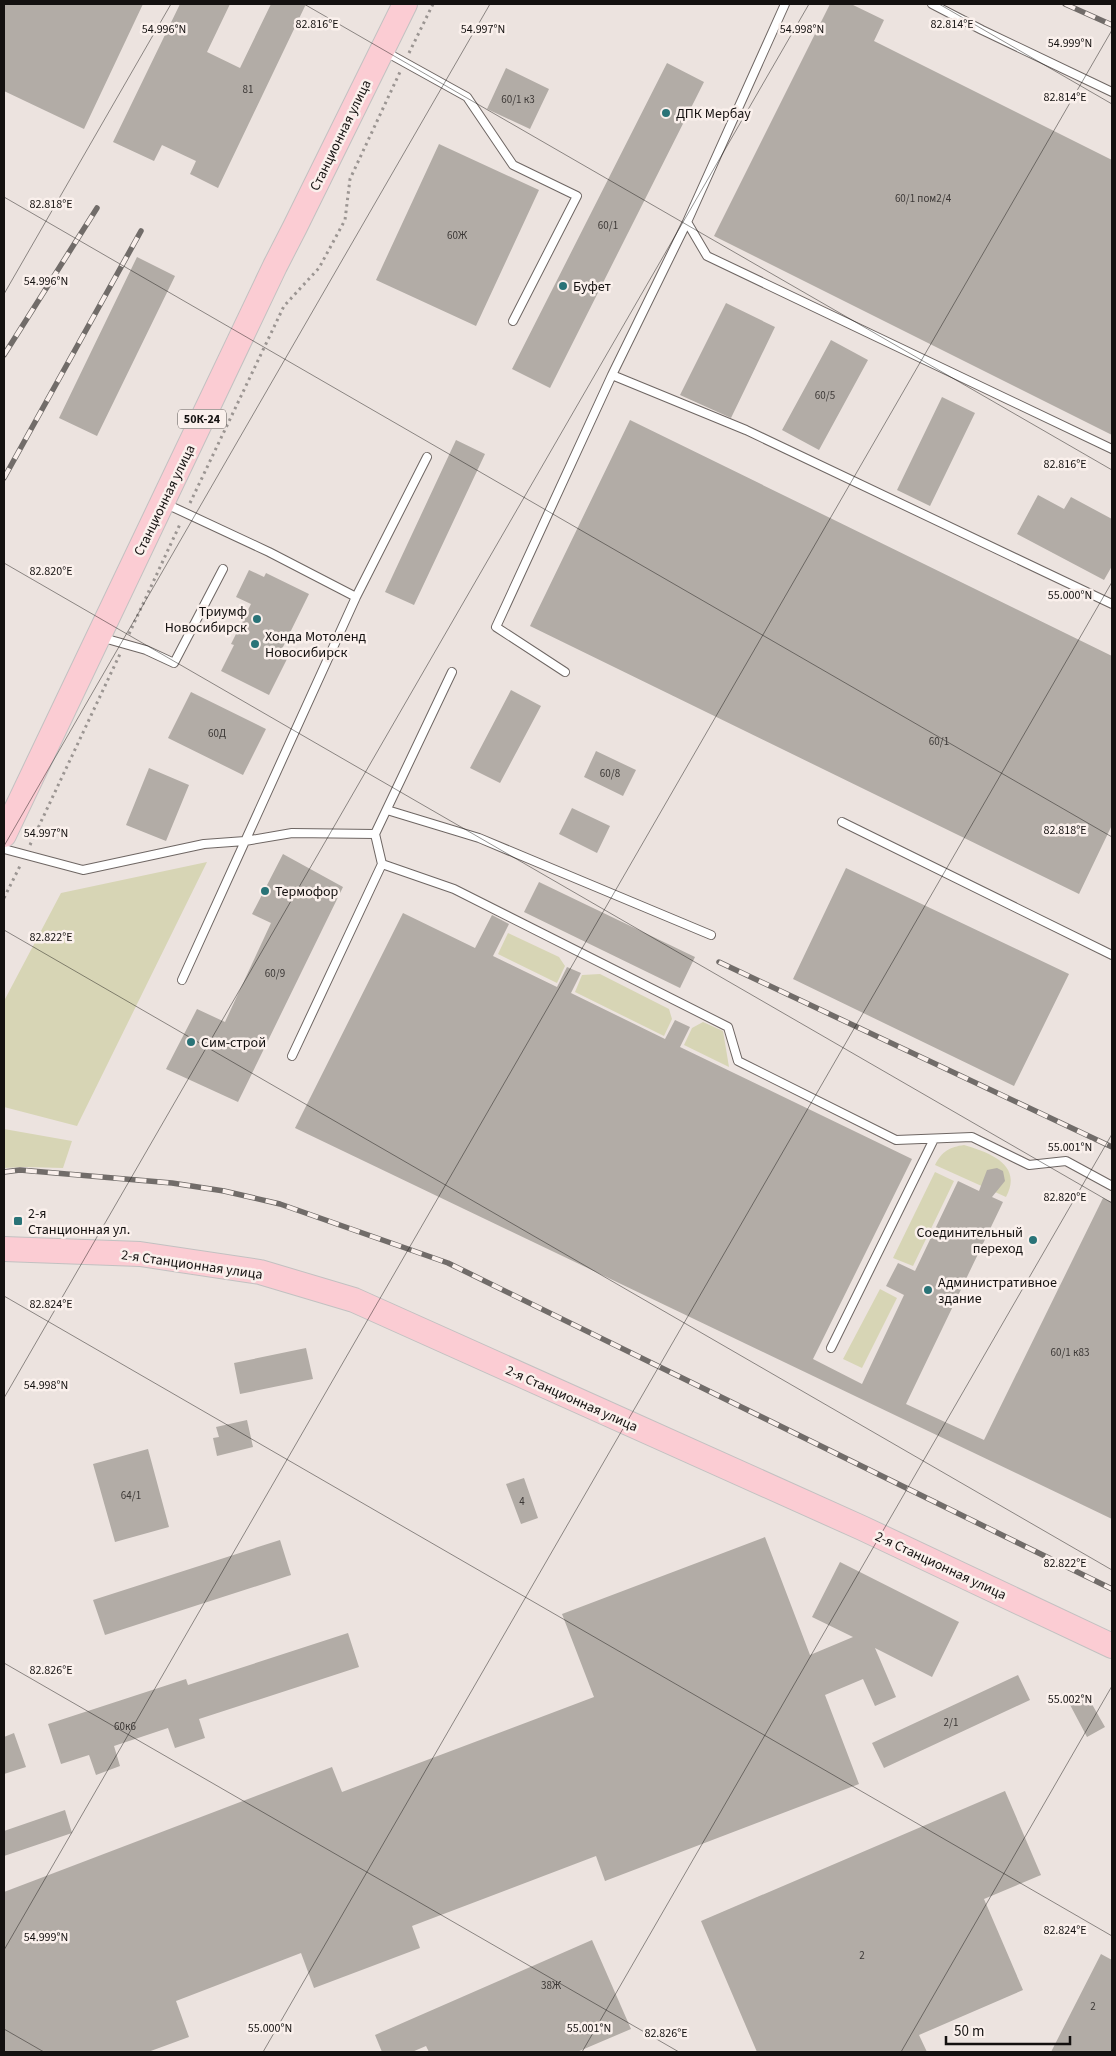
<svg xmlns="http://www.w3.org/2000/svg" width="1116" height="2056" font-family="'Source Sans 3',sans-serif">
	<rect width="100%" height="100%" fill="#ece3df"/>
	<path fill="#d7d5b5" d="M 207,862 L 77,1126 L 4,1107 L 4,1001 L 61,893 Z
		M 508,933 L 559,957 L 565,966 L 557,983 L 498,954 Z
		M 600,974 L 669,1009 L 672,1019 L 664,1036 L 575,992 L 582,975 Z
		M 703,1022 L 723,1031 L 729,1067 L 684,1045 L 692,1028 Z
		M 4,1129 L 72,1141 L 63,1168 L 25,1167 L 4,1168 Z
		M 964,1145 C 991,1153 1023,1165 1006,1197 L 935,1165 C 942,1151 950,1147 964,1145 Z
		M 935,1172 L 954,1181 L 913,1266 L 893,1258 Z
		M 880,1289 L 897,1298 L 862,1368 L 843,1359 Z"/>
	<path fill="#b2aca6" d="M 4,4 L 143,4 L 84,129 L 4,91 Z
		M 180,4 L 230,4 L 207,52 L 240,68 L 271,4 L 306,4 L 218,188 L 190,174 L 196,161 L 162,145 L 154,161 L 113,142 Z
		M 830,4 L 851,4 L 884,20 L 874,41 L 1112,160 L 1112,435 L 714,236 Z
		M 667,63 L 704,82 L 550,388 L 512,369 Z
		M 506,68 L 549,89 L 530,129 L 487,109 Z
		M 439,144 L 539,190 L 476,326 L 376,280 Z
		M 137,257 L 175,276 L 97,436 L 59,418 Z
		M 726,303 L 775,327 L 731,418 L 680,395 Z
		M 831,340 L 868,360 L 819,450 L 782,430 Z
		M 942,397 L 975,413 L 930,506 L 897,490 Z
		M 630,420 L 1112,656 L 1112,825 L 1079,894 L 530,626 Z
		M 456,440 L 485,454 L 414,605 L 385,592 Z
		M 1038,495 L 1064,509 L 1071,497 L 1112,519 L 1112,566 L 1104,580 L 1017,534 Z
		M 249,570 L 264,577 L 266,573 L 309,594 L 281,651 L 289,655 L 269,695 L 221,671 L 234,645 L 231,644 L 251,604 L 236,597 Z
		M 511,690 L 541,706 L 500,783 L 470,768 Z
		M 191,692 L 266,729 L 243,775 L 168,738 Z
		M 596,751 L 636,770 L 623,796 L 584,777 Z
		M 149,768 L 189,785 L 166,841 L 126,825 Z
		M 572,808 L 610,826 L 597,853 L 559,834 Z
		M 283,854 L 343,887 L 238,1102 L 166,1069 L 197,1009 L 225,1022 L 271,923 L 252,914 Z
		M 846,868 L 1069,974 L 1014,1086 L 793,979 Z
		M 539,882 L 695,957 L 680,988 L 524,912 Z
		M 403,913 L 475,948 L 492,915 L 509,924 L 493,956 L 557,987 L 567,967 L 581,973 L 571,993 L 665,1039 L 675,1020 L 690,1027 L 680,1047 L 912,1159 L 813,1359 L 862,1384 L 904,1295 L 886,1286 L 898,1263 L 915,1271 L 958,1181 L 979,1191 L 987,1170 L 997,1168 L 1003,1171 L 1005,1181 L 992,1197 L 1003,1202 L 906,1404 L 984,1440 L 1103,1198 L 1112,1202 L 1112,1519 L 295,1128 Z
		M 306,1348 L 313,1379 L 240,1394 L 234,1363 Z
		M 247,1420 L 253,1447 L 217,1456 L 213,1438 L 219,1437 L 216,1427 Z
		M 148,1449 L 169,1527 L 115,1542 L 93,1464 Z
		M 524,1478 L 538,1518 L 521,1524 L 506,1484 Z
		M 765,1537 L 810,1655 L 853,1637 L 812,1617 L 840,1562 L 959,1622 L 932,1677 L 875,1648 L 896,1697 L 875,1706 L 863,1679 L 825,1695 L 859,1784 L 605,1881 L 596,1856 L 412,1926 L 420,1948 L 314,1988 L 301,1953 L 176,2001 L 189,2037 L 148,2052 L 4,2052 L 4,1892 L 332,1767 L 342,1792 L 594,1697 L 562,1614 Z
		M 280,1540 L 291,1575 L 105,1635 L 93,1600 Z
		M 348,1633 L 359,1667 L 199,1719 L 205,1738 L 175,1748 L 168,1728 L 114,1746 L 120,1766 L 96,1775 L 89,1755 L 61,1764 L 48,1724 L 186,1679 L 188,1685 Z
		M 1018,1675 L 1030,1700 L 884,1768 L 872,1743 Z
		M 1085,1692 L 1105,1727 L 1087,1737 L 1068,1701 Z
		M 14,1733 L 26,1767 L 4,1774 L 4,1737 Z
		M 1005,1791 L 1041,1875 L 984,1899 L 1023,1990 L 919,2035 L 927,2052 L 757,2052 L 701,1921 Z
		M 65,1810 L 72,1833 L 4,1856 L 4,1831 Z
		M 592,1940 L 631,2029 L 577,2052 L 429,2052 L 426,2046 L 412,2052 L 382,2052 L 375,2035 Z
		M 1101,1954 L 1112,1960 L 1112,2052 L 1051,2052 Z"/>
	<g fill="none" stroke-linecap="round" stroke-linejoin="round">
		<defs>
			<path id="service" d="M 785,4 L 687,222 L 707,256 L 1112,449
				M 932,4 L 982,30 L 1112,92
				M 384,51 L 467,97 L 513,165 L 577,196 L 513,321
				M 612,375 L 746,430 L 1112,604
				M 164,503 L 269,552 L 356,597
				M 100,637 L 146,650 L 174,663 L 223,569
				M 565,672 L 496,627 L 612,375 L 687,222
				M 387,810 L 479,838 L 711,935
				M 842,822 L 1112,955
				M 375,834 L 452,672
				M 4,849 L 83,870 L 204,844 L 245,841 L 292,833 L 375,834 L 382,864 L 292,1056
				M 382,864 L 454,889 L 728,1027 L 738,1061 L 896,1140 L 972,1137 L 1029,1165 L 1066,1161 L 1112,1186
				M 182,980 L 356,597 L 427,457
				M 831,1348 L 934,1139"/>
			<path id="primary" d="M 4,835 L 275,266 L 295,227 L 405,4
				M 4,1249 L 140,1254 L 260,1272 L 354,1300 L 862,1528 L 1112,1646"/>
		</defs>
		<use href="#service" stroke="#6e6663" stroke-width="10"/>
		<use href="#primary" stroke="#c2c1c1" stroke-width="26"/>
		<path stroke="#9b9592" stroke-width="3" stroke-dasharray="2.5 4" stroke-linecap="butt" d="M 409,53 L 433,4
			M 190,503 L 284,306 L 319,268 L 345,220 L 350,179 L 400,72
			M 129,634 L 181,522
			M 30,845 L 120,654
			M 4,898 L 21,864"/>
		<use href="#service" stroke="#fff" stroke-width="8"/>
		<use href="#primary" stroke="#fbccd3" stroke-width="24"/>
		<defs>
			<path id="rail" d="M 1065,4 L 1112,25
				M 4,355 L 97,208
				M 4,478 L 141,231
				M 719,962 L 1112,1147
				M 4,1172 L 20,1170 L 172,1183 L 224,1191 L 280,1204 L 448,1263 L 1112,1589"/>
		</defs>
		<use href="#rail" stroke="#716c69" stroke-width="5.5"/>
		<use href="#rail" stroke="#faf0ec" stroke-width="4" stroke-dasharray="11" stroke-linecap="butt"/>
	</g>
	<path fill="none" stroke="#141110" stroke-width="1" stroke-opacity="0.45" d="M 304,4 L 1112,470M 939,4 L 1112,104M 4,197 L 1112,837M 4,294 L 171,4M 4,563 L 1112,1203M 4,846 L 490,4M 4,930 L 1112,1570M 4,1296 L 1112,1936M 4,1398 L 809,4M 4,1663 L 679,2052M 4,1950 L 1112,30M 4,2029 L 44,2052M 263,2052 L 1112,582M 582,2052 L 1112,1134M 901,2052 L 1112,1686"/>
	<g fill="#297377" stroke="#faf0ec" stroke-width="2">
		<circle cx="666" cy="113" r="5"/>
		<circle cx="563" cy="286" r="5"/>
		<circle cx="257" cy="619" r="5"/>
		<circle cx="255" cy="644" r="5"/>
		<circle cx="265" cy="891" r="5"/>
		<circle cx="191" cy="1042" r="5"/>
		<rect x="13" y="1216" width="10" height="10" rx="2.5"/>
		<circle cx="1033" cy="1240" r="5"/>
		<circle cx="928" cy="1290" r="5"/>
	</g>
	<g text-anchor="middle" stroke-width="5" stroke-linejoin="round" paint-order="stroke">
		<g font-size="11" fill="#3c3836">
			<text x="248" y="93">81</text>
			<text x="518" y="103">60/1 к3</text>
			<text x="923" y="202">60/1 пом2/4</text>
			<text x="608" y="229">60/1</text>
			<text x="457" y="239">60Ж</text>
			<text x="825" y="399">60/5</text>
			<text x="217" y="737">60Д</text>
			<text x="939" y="745">60/1</text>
			<text x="610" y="777">60/8</text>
			<text x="275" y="977">60/9</text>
			<text x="1070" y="1356">60/1 к83</text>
			<text x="131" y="1499">64/1</text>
			<text x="522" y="1505">4</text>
			<text x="951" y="1726">2/1</text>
			<text x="125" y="1730">60к6</text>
			<text x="862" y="1959">2</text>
			<text x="551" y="1989">38Ж</text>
			<text x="1093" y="2010">2</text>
		</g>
		<rect fill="#faf0ec" stroke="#595452" stroke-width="1" x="178" y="409.5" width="48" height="19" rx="4"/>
		<g font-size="12" font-weight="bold" fill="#141110">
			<text x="202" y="423">50К-24</text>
		</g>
		<g font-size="14" fill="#141110" stroke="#faf0ec" text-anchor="start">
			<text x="676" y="118">ДПК Мербау</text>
			<text x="573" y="291">Буфет</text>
			<text x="247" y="616" text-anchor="end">Триумф<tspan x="247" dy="16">Новосибирск</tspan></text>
			<text x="265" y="641">Хонда Мотоленд<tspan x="265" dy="16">Новосибирск</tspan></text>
			<text x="275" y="896">Термофор</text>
			<text x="201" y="1047">Сим-строй</text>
			<text x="28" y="1218">2-я<tspan x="28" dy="16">Станционная ул.</tspan></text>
			<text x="1023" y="1237" text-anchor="end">Соединительный<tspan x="1023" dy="16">переход</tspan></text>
			<text x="938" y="1287">Административное<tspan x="938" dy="16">здание</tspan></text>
		</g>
		<g font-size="14" fill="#141110" stroke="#faf0ec">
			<text transform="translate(340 135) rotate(-64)" y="5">Станционная улица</text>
			<text transform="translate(164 500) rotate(-64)" y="5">Станционная улица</text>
			<text transform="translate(192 1264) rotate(8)" y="5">2-я Станционная улица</text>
			<text transform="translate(572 1398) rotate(24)" y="5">2-я Станционная улица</text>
			<text transform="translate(941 1565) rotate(25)" y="5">2-я Станционная улица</text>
		</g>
	</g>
	<g font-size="12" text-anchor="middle" fill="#141110" stroke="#faf0ec" stroke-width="5" stroke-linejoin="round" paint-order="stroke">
		<text x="952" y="28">82.814°E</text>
		<text x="317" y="28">82.816°E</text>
		<text x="164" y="33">54.996°N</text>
		<text x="483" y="33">54.997°N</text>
		<text x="802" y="33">54.998°N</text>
		<text x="1070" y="47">54.999°N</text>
		<text x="1065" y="101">82.814°E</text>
		<text x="51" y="208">82.818°E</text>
		<text x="46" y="285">54.996°N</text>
		<text x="1065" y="468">82.816°E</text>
		<text x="51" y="575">82.820°E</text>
		<text x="1070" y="599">55.000°N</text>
		<text x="1065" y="834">82.818°E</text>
		<text x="46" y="837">54.997°N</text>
		<text x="51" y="941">82.822°E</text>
		<text x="1070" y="1151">55.001°N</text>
		<text x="1065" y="1201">82.820°E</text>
		<text x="51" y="1308">82.824°E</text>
		<text x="46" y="1389">54.998°N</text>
		<text x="1065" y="1567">82.822°E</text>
		<text x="51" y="1674">82.826°E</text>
		<text x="1070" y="1703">55.002°N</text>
		<text x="1065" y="1934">82.824°E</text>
		<text x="46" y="1941">54.999°N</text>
		<text x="270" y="2032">55.000°N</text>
		<text x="589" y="2032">55.001°N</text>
		<text x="666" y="2037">82.826°E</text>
	</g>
	<rect width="1116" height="2056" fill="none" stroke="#141110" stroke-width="10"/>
	<path d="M946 2036v8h124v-8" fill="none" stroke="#141110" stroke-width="2.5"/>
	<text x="954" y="2036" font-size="15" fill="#141110" stroke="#faf0ec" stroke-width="4" paint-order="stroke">50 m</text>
</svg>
